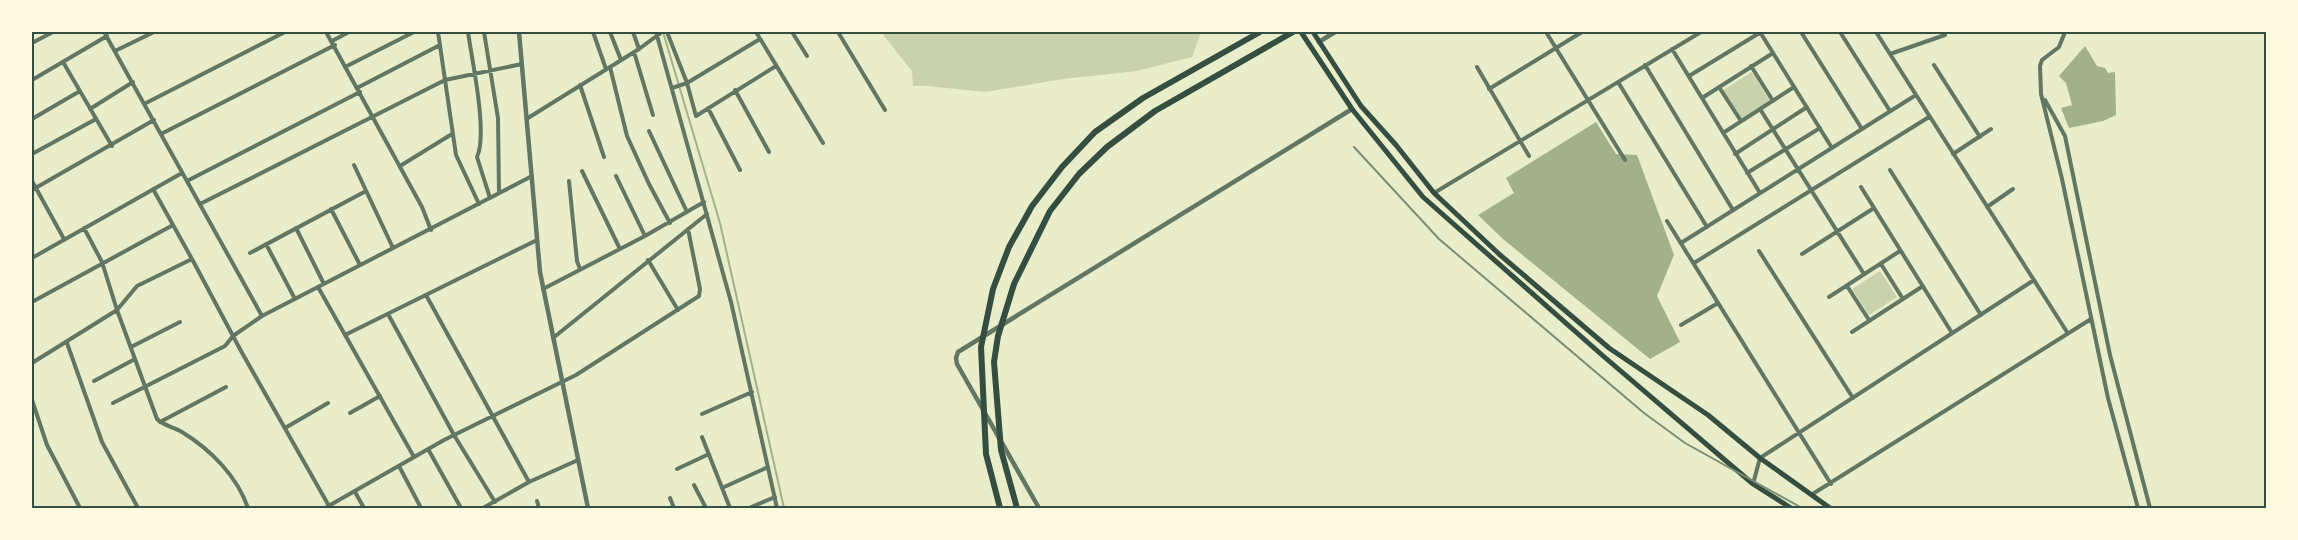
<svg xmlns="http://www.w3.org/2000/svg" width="2298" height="540" font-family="Lato,sans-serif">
	<rect width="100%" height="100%" fill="#e9edc9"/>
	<path fill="#cad2ad" d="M 882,32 L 1201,32 L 1192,57 L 1137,71 L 1063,79 L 986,92 L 927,86 L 913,86 L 912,71 L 884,36 Z
		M 1752,72 L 1770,101 L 1741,119 L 1723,90 Z
		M 1880,271 L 1897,297 L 1869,315 L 1852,289 Z"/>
	<path fill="#a3b18a" d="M 2085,46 L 2097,66 L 2105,68 L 2108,73 L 2115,72 L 2116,115 L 2103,121 L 2069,128 L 2061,108 L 2072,105 L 2066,83 L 2059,76 Z
		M 1596,122 L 1616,154 L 1637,155 L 1674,255 L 1657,296 L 1680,342 L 1650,359 L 1503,239 L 1478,215 L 1514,193 L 1506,178 Z"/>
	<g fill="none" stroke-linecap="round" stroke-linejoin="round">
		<path stroke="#a3b18a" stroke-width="2" d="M 663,32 L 720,223 L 784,508"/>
		<path stroke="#617663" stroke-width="4" d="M 104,32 L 262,316 L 233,336 L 225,346 L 113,403
			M 326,32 L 422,207 L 431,230
			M 438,32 L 456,155 L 479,204
			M 468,32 C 472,61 488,133 477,157 L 490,198
			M 484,32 L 498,118 L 499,193
			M 593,32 L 606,69
			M 610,32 L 621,60
			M 633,32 L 639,49
			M 656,32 L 731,302 L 777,508
			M 667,32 L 687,83 L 696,116 L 776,66
			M 756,32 L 823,143
			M 792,32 L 807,56
			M 838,32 L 885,110
			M 1546,32 L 1625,160
			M 1760,32 L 1832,148
			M 1801,32 L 1862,129
			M 1840,32 L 1890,111
			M 1876,32 L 2067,332
			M 2065,32 L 2059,47 L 2042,60 L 2040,66 L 2041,94 L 2062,179 L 2108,398 L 2138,508
			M 332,41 L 349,32
			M 32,43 L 53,32
			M 1672,49 L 1760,193
			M 115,51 L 154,32
			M 634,52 L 653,115
			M 1890,54 L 1945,35
			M 63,62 L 112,146
			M 1645,65 L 1733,210
			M 1934,65 L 1980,137
			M 1751,66 L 1773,101
			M 345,67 L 414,32
			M 610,67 L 627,136 L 649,184 L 670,223
			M 1477,67 L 1529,156
			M 1689,76 L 1761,32
			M 32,80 L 107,36
			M 1618,82 L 1707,227
			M 580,85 L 604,157
			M 1719,87 L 1741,121
			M 357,88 L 440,45
			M 672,88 L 687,83 L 760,39
			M 1489,89 L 1582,32
			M 735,90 L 769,152
			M 1702,98 L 1773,53
			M 2045,100 L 2065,136 L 2110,355 L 2150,508
			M 146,103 L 285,32
			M 708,108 L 740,170
			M 90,109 L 133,82
			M 1760,109 L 1864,274
			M 528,118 L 639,49 L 662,32
			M 32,119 L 80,91
			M 649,131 L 687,212
			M 1723,133 L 1794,87
			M 161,134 L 335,45
			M 32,154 L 96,119
			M 1735,154 L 1807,107
			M 1953,154 L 1991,129
			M 354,165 L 393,248
			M 400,166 L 452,134
			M 1890,170 L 1981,315
			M 582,171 L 620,249
			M 1747,173 L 1820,128
			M 616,176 L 645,236
			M 32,181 L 64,239
			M 187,181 L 360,92
			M 569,181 L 577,261 L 580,269
			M 1861,187 L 1952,333
			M 153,189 L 192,259
			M 32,190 L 154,120
			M 1434,193 L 1701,32
			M 200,204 L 445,80 L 522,64
			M 1987,207 L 2013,189
			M 331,209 L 360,265
			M 1667,221 L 1831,484
			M 84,228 L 102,262 L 117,310 L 157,419 C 164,426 174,427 182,432 C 211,450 237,476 248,508
			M 296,228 L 324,284
			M 1681,243 L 1916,95
			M 266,244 L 295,299
			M 1759,251 L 1853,398
			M 250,253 L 366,191
			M 1802,254 L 1874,208
			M 32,258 L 182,173
			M 648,260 L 678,310
			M 1694,263 L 1929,117
			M 1881,264 L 1903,299
			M 1847,286 L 1869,320
			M 318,287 L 414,457
			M 543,289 L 645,236 L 704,202
			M 426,295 L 529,482
			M 1829,297 L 1900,251
			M 32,302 L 173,225
			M 388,314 L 454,435 L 495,502
			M 262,316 L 532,176
			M 1681,325 L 1718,303
			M 1852,332 L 1923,286
			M 345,335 L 537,240
			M 553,338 L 707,214
			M 67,343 L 102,442 L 138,508
			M 131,347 L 180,322
			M 32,363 L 117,310 L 137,286 L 192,259 L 241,351 L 329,506
			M 94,381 L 135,359
			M 32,400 L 47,445 L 80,508
			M 350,413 L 380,396
			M 702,414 L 752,392
			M 160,422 L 226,387
			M 285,428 L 328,403
			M 702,437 L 730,508
			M 428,449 L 461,508
			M 399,466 L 421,508
			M 677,469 L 709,454
			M 1753,484 L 1760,458 L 2034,280
			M 694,485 L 706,508
			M 722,488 L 768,467
			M 355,492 L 364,508
			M 1811,495 L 2091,319
			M 670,498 L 674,508
			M 537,501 L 539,508
			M 325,508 L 444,440 L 576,375 L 699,296 L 700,289 L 688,229
			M 483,508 L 529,482 L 578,460
			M 749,508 L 775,497"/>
		<path stroke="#617663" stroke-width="4.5" d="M 519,32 L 540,272 L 588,508
			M 1319,42 L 1335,32
			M 1039,508 L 957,364 L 956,358 L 958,352 L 1352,109"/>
		<path stroke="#344e41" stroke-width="5" d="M 1301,32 L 1352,109 L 1423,197 L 1602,355 L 1753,484 L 1791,508
			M 1313,32 L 1361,106 L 1396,145 L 1434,193 L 1499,254 L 1609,348 L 1708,415 L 1760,458 L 1830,508"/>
		<path stroke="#344e41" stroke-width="6" d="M 1000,508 L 986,454 L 981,347 L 993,289 L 1009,247 L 1032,206 L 1062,167 L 1095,132 L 1143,98 L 1260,32
			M 1017,508 L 1001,450 L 994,362 L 998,336 L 1014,284 L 1050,211 L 1079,174 L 1107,147 L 1155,111 L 1293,32"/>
		<path stroke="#7c8e77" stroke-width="2" d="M 1354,147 L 1439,239 L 1644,413 L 1685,443 L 1802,508"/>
	</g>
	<rect width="2298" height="540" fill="none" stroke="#fefae0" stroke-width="66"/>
	<rect x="33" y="33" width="2232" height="474" fill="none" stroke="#344e41" stroke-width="2"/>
</svg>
